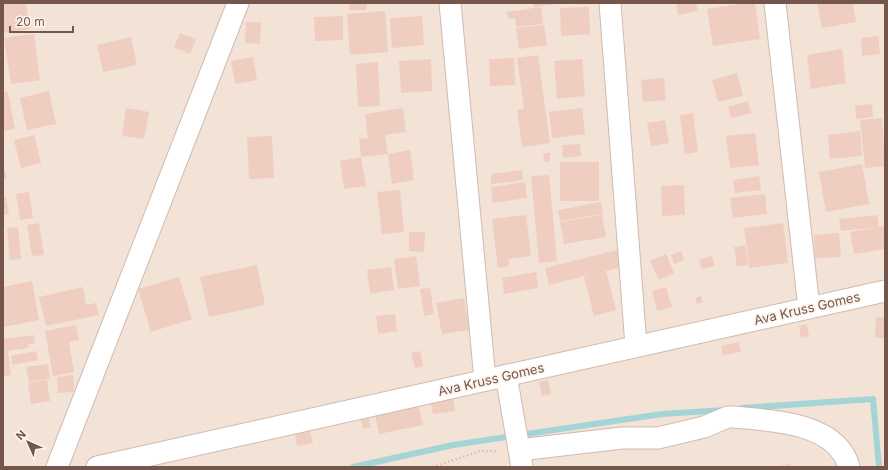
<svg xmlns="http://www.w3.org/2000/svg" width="888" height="470" font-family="Inter,sans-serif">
	<rect width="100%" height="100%" fill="#fbf1e8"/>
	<path fill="#f3e2d6" d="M 3,3 L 885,3 L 885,467 L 3,467 Z"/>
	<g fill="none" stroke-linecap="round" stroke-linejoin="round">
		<path stroke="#a4d4d6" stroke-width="6" d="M 742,408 L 873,399 L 879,467
			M 353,467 L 453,445 L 662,414 L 725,410"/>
	</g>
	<path fill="#efcec1" d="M 9,3 L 26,3 L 30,29 L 3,33 L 3,4 Z
		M 349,3 L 367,3 L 366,10 L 349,10 Z
		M 533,3 L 556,3 L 556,4 L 534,7 Z
		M 676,3 L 696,3 L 698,11 L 678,15 Z
		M 748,3 L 755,3 L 760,39 L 713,46 L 707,9 Z
		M 817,3 L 853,3 L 856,22 L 822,28 Z
		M 541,7 L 543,24 L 516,27 L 515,18 L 508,19 L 507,12 Z
		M 589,7 L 590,34 L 561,36 L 560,8 Z
		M 385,11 L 388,52 L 350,55 L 347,14 Z
		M 343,16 L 343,40 L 315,41 L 314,17 Z
		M 422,16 L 424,45 L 392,48 L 390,18 Z
		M 246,22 L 261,22 L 260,44 L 245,43 Z
		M 544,25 L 547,45 L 519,49 L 516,28 Z
		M 180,33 L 196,39 L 190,54 L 174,47 Z
		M 34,34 L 40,80 L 11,84 L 4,38 Z
		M 878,36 L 880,54 L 862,56 L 861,38 Z
		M 131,37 L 137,65 L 103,72 L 97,45 Z
		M 842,49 L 846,83 L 811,89 L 807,55 Z
		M 538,55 L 550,143 L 522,147 L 517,110 L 524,109 L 517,58 Z
		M 253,57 L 257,80 L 235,84 L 231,61 Z
		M 514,58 L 515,85 L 490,86 L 489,59 Z
		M 431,59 L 432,91 L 401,93 L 399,61 Z
		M 582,59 L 585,96 L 557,99 L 554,61 Z
		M 378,62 L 380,106 L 358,107 L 356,64 Z
		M 737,73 L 743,96 L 718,102 L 712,80 Z
		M 664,78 L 666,100 L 643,102 L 641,80 Z
		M 49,91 L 56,124 L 27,130 L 20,98 Z
		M 8,92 L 15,129 L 3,131 L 3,93 Z
		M 748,101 L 751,113 L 731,118 L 728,107 Z
		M 872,104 L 873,117 L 856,119 L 855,106 Z
		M 126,108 L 149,112 L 144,139 L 122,136 Z
		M 403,108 L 406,132 L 385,135 L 388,154 L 410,150 L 414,180 L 392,184 L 388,154 L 361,157 L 359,139 L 368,138 L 365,114 Z
		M 582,108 L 585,134 L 552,138 L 549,112 Z
		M 693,113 L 698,152 L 685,154 L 680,115 Z
		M 882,118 L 885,166 L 865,168 L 860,120 Z
		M 665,120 L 669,143 L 651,146 L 647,123 Z
		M 860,131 L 862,156 L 830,159 L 828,135 Z
		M 755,133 L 759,165 L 730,168 L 726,136 Z
		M 34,135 L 41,163 L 21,168 L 14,140 Z
		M 272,136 L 274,178 L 249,179 L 247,137 Z
		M 580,144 L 581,156 L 563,158 L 562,145 Z
		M 544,153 L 550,153 L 550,162 L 543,161 Z
		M 361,157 L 366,186 L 344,189 L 340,161 Z
		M 560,162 L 599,162 L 599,201 L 560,201 Z
		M 3,164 L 7,178 L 3,179 Z
		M 862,164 L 869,204 L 826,212 L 819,172 Z
		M 522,170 L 523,180 L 491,184 L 491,174 Z
		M 549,175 L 557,261 L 539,263 L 531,176 Z
		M 759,176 L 761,190 L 735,193 L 733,180 Z
		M 525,182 L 527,198 L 493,203 L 491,187 Z
		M 684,185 L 685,215 L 662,216 L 661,186 Z
		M 400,190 L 404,232 L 382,234 L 377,192 Z
		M 29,192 L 33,218 L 20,220 L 16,194 Z
		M 765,194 L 767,214 L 733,218 L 730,198 Z
		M 6,197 L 9,214 L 3,215 L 3,198 Z
		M 601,202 L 603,214 L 560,221 L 558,210 Z
		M 526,215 L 531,256 L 509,259 L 509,266 L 498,268 L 492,219 Z
		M 602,215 L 606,237 L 564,244 L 560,222 Z
		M 877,215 L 879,227 L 841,231 L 839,219 Z
		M 39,223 L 44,255 L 32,256 L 27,225 Z
		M 783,223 L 788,263 L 749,268 L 744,228 Z
		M 885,226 L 885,249 L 854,254 L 850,232 Z
		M 18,227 L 21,259 L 10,260 L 7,228 Z
		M 409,232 L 425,232 L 424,252 L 409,251 Z
		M 839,233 L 841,257 L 815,258 L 814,235 Z
		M 745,245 L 748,265 L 737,266 L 734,247 Z
		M 617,250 L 621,267 L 606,271 L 616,310 L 594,316 L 584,277 L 593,274 L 549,285 L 545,268 Z
		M 681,251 L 684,260 L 674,264 L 671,255 Z
		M 666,254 L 674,273 L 659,280 L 650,261 Z
		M 416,256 L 420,286 L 398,289 L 394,259 Z
		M 712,256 L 715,266 L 702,269 L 699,260 Z
		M 257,265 L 265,305 L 209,317 L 200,277 Z
		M 391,267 L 394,290 L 370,294 L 367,270 Z
		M 536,272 L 538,288 L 504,294 L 502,278 Z
		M 179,277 L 192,319 L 151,332 L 138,289 Z
		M 32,281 L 39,320 L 3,327 L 3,287 Z
		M 83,287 L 86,305 L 96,303 L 99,315 L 46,326 L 39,297 Z
		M 666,287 L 672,307 L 657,311 L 652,291 Z
		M 430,288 L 434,314 L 424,316 L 420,289 Z
		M 701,296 L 703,302 L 697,304 L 695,298 Z
		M 464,298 L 469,330 L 442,334 L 436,303 Z
		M 395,314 L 397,331 L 378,334 L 376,316 Z
		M 876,317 L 885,317 L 885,338 L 875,338 Z
		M 807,324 L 809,336 L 801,338 L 799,326 Z
		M 76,325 L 79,340 L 69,342 L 74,372 L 53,376 L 45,331 Z
		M 34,335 L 35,343 L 28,344 L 29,348 L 8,351 L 11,375 L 3,376 L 3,339 Z
		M 739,342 L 741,352 L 723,355 L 721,346 Z
		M 36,351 L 38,360 L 12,365 L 11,356 Z
		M 420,351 L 423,366 L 415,368 L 411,353 Z
		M 48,364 L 50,379 L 29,382 L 26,367 Z
		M 73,375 L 74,392 L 58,393 L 57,377 Z
		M 47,380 L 50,401 L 31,404 L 28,383 Z
		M 548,380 L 551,394 L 542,396 L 539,382 Z
		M 453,399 L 455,411 L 433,414 L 431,403 Z
		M 418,405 L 423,425 L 379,434 L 375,414 Z
		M 368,415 L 371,428 L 363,429 L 360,417 Z
		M 310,431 L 313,443 L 297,446 L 295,435 Z
		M 790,464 L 791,467 L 778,467 L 777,466 Z"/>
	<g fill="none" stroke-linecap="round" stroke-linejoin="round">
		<defs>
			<path id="minor" d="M 450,3 L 485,380
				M 610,3 L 636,346
				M 775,3 L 809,308
				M 506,375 L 522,467
				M 519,450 L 622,438 L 658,438 L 704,427 L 728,417 L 734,417 C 772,421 837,422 849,467
				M 57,467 L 238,3
				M 97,467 L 885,291"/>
		</defs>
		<use href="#minor" stroke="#cfbab1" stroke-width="23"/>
		<path stroke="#d5b1a3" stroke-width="2.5" stroke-dasharray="1 3" stroke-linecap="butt" d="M 433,467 L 480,451 L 498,451"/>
		<use href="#minor" stroke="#fff" stroke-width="21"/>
	</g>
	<g text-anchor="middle" stroke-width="3.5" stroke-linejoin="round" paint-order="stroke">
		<g font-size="13" fill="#74564d" stroke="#fef6ee">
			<text transform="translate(807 308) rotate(-13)" y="5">Ava Kruss Gomes</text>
			<text transform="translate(491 379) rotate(-13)" y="5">Ava Kruss Gomes</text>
		</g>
	</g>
	<rect width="888" height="470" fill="none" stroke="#74564d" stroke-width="8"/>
	<g transform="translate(28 442) rotate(315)" stroke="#fef6ee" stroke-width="3" paint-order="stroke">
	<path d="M0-3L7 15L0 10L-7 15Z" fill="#74564d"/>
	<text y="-6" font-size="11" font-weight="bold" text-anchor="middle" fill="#74564d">N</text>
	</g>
	<path d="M10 26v6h63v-6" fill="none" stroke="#74564d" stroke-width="2"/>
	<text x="16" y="26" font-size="12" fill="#74564d" stroke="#fef6ee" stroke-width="3" paint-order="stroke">20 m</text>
</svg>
